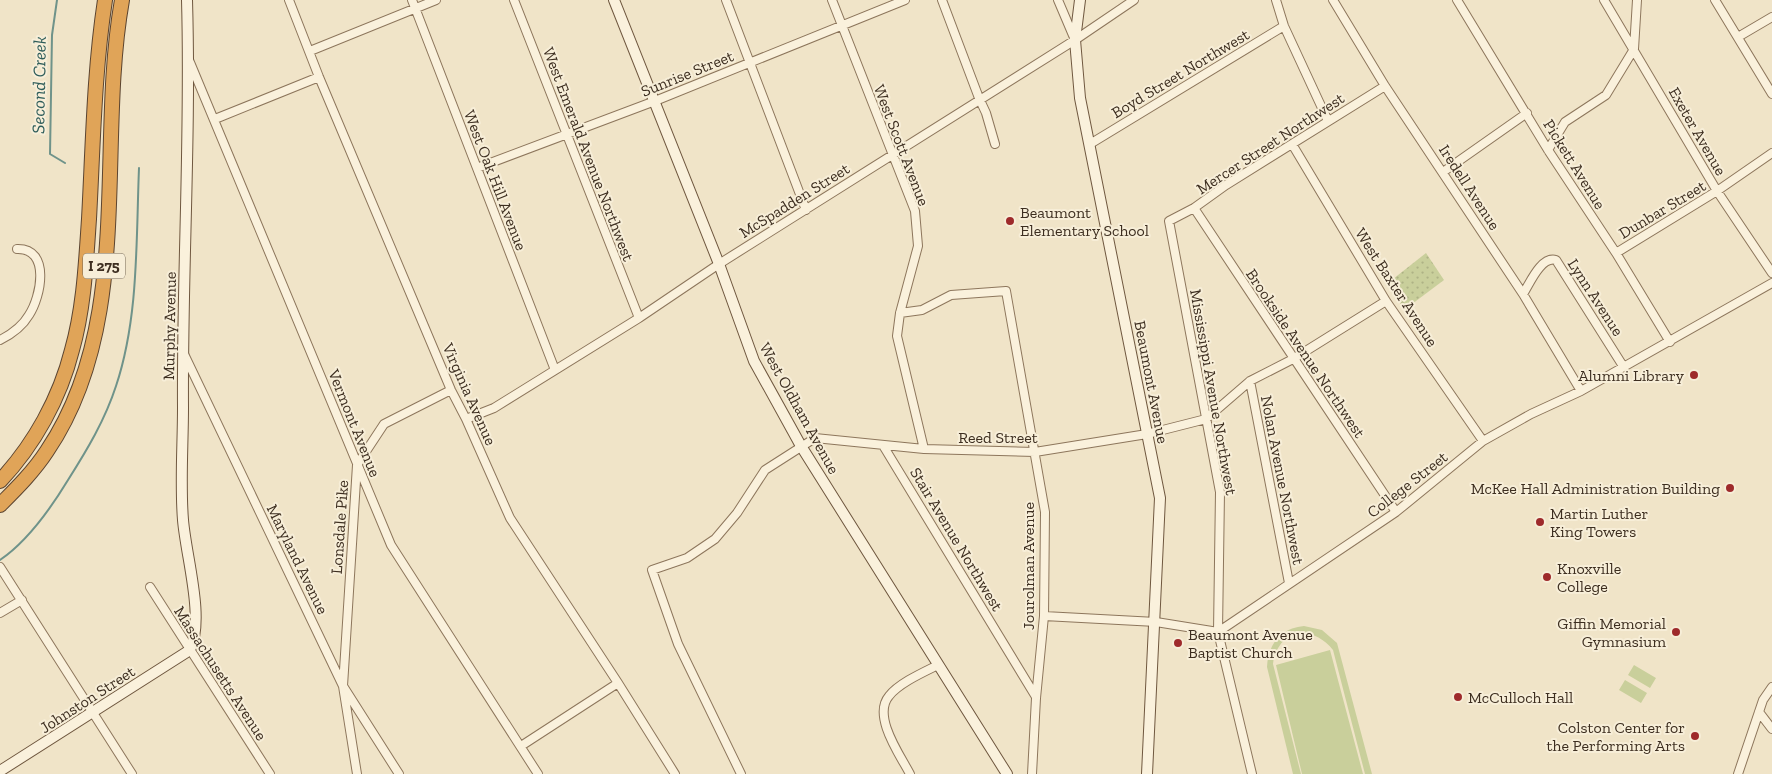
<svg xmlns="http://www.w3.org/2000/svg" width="1772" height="774" font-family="'Zilla Slab',serif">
	<defs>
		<pattern id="park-dots" width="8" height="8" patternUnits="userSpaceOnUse" patternTransform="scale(1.25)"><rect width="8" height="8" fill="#c9cf9b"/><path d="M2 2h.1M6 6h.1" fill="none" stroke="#aeb285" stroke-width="1.8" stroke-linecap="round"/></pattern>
	</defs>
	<rect width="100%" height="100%" fill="#f0e4c8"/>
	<path fill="url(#park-dots)" d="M 1426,253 L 1444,280 L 1404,310 L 1388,283 Z"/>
	<path fill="#c9cf9b" d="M 1304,626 L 1322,630 L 1337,643 L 1372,774 L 1365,774 L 1333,650 C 1312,623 1277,630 1273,664 L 1301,774 L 1293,774 L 1267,667 C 1268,644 1281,628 1304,626 Z
		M 1330,650 L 1363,774 L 1302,774 L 1276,665 Z
		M 1634,665 L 1656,678 L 1650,688 L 1628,675 Z
		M 1625,680 L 1647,693 L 1641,703 L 1619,690 Z"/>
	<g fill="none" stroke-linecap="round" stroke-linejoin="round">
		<path stroke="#6f938a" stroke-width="2" d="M 57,0 L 52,35 L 50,154 L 65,163
			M 0,560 C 28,541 51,508 68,480 C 87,450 105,420 116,386 C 139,317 136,240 139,168"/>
		<defs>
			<path id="street" d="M 289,0 L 319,77 L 451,390 L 466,419 L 510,518 L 618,683 L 675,774
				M 412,0 L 555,370
				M 514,0 L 639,318
				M 726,0 L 806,210
				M 832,0 L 915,211 L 918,246 L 900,313 L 897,336 L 924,449
				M 942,0 L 979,98 L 986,113 L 995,144
				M 1058,0 L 1075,40
				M 1276,0 L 1284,26 L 1328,121
				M 1333,0 L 1385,86 L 1523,294 L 1581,391
				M 1457,0 L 1548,150 L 1616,253 L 1670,342
				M 1604,0 L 1717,191 L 1772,273
				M 1715,0 L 1772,94
				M 1738,37 L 1772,17
				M 310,51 L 436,0
				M 189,60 L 391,545 L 538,774
				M 215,119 L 319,77
				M 1090,144 L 1284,26
				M 1292,144 L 1386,301 L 1483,441
				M 1548,150 L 1565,122 L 1606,95 L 1634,49 L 1637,0
				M 477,168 L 655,101 L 905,0
				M 1443,172 L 1527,113
				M 1194,208 L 1396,512
				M 1616,253 L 1717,191 L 1772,153
				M 1523,294 C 1530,283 1541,256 1556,260 L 1623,366
				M 900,313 L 922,310 L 951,295 L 1006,291 L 1045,512 L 1044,616 L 1036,698 L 1032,774
				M 0,340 C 12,334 22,327 29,315 C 41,297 51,248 17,249
				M 184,354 L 343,686 L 399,774
				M 1250,381 L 1289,583
				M 466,419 L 494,408 L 639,318 L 719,264 L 1075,40 L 1134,0
				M 884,447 L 1036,697
				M 0,567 L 132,774
				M 150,587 L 270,774
				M 0,613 L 22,600
				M 1044,616 L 1156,622 L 1218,632 L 1396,512 L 1483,441 L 1531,414 L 1581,391 L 1772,283
				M 1759,712 L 1772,729
				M 521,746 L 618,683
				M 357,774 L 343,686 L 357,465 L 384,424 L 451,390
				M 741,774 L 678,644 L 652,570 L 687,558 L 715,539 L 737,513 L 765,470 L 815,438 L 924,449 L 1035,452 L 1147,434 L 1206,419 L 1250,381 L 1293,359 L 1386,301
				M 910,774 C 900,755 872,716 889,696 C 899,683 924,672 938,665
				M 1252,774 L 1218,632 L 1220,492 L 1169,221 L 1194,208 L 1226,185 L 1385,86
				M 1738,774 L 1763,700 L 1772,687"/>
			<path id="secondary" d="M 614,0 L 719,264 L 754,361 L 801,446 L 1007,774
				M 1080,0 L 1075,40 L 1080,98 L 1160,498 L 1147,774
				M 0,771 L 190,650 C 205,618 186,557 183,520 C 180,483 183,445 183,407 C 182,272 191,136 187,0"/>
			<path id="highway" d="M 0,481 C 34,445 60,398 72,350 C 84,308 86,262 89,219 C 93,146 94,72 105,0
				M 0,505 C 17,488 34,471 47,451 C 135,321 96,146 122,0"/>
		</defs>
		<use href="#street" stroke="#8d765c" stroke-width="10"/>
		<use href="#secondary" stroke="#6f573f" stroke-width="12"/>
		<use href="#highway" stroke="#5b4430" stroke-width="16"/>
		<use href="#street" stroke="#faf1dc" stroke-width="8"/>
		<use href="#secondary" stroke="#faf1dc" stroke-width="10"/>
		<use href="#highway" stroke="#e0a458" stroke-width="14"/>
	</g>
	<g fill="#9e2a2b" stroke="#f7eed8" stroke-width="2">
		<circle cx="1010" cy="221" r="5"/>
		<circle cx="1694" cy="375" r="5"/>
		<circle cx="1730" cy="488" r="5"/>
		<circle cx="1540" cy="522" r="5"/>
		<circle cx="1547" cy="577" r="5"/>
		<circle cx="1676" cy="632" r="5"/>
		<circle cx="1178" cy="643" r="5"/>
		<circle cx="1458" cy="697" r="5"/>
		<circle cx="1695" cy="736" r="5"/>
	</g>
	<g text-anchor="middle" stroke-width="4" stroke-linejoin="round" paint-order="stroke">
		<rect fill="#f7eed8" stroke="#756857" stroke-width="1" x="83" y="253.5" width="42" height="25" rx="4"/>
		<g font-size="15" font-weight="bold" fill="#3d2e20">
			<text x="104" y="271">I 275</text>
		</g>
		<g font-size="16" fill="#3d2e20" stroke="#f7eed8">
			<text transform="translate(687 73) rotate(-22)" y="6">Sunrise Street</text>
			<text transform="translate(1180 73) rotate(-31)" y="6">Boyd Street Northwest</text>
			<text transform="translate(1698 131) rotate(60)" y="6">Exeter Avenue</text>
			<text transform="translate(1270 143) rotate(-33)" y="6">Mercer Street Northwest</text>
			<text transform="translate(902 145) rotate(69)" y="6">West Scott Avenue</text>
			<text transform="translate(589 154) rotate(69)" y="6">West Emerald Avenue Northwest</text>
			<text transform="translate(1575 164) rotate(58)" y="6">Pickett Avenue</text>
			<text transform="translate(496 180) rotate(69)" y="6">West Oak Hill Avenue</text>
			<text transform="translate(1470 187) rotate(57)" y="6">Iredell Avenue</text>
			<text transform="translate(794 200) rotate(-32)" y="6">McSpadden Street</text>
			<text transform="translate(1662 209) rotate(-31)" y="6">Dunbar Street</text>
			<text transform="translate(1397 287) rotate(57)" y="6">West Baxter Avenue</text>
			<text transform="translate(1596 297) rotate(57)" y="6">Lynn Avenue</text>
			<text transform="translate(169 326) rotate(-89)" y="6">Murphy Avenue</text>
			<text transform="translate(1306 353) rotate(56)" y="6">Brookside Avenue Northwest</text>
			<text transform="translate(1152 382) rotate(79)" y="6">Beaumont Avenue</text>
			<text transform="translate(1214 392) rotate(80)" y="6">Mississippi Avenue Northwest</text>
			<text transform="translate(470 394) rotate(66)" y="6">Virginia Avenue</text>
			<text transform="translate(800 408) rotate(61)" y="6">West Oldham Avenue</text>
			<text transform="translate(355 423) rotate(68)" y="6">Vermont Avenue</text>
			<text x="998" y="443">Reed Street</text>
			<text transform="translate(1283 480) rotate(79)" y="6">Nolan Avenue Northwest</text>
			<text transform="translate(1407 484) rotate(-38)" y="6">College Street</text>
			<text transform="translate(339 527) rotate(-86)" y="6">Lonsdale Pike</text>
			<text transform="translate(957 539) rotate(59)" y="6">Stair Avenue Northwest</text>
			<text transform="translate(298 559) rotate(64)" y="6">Maryland Avenue</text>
			<text transform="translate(1028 566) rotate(-90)" y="6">Jourolman Avenue</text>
			<text transform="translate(221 673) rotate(57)" y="6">Massachusetts Avenue</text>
			<text transform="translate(87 699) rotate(-33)" y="6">Johnston Street</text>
		</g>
		<g font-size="16" fill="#3d2e20" stroke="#f7eed8" text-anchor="start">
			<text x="1020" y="218">Beaumont<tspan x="1020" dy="18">Elementary School</tspan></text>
			<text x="1684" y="381" text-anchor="end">Alumni Library</text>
			<text x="1720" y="494" text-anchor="end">McKee Hall Administration Building</text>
			<text x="1550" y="519">Martin Luther<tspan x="1550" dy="18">King Towers</tspan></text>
			<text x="1557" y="574">Knoxville<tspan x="1557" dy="18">College</tspan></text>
			<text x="1666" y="629" text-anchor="end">Giffin Memorial<tspan x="1666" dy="18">Gymnasium</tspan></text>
			<text x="1188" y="640">Beaumont Avenue<tspan x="1188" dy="18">Baptist Church</tspan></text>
			<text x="1468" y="703">McCulloch Hall</text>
			<text x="1685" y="733" text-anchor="end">Colston Center for<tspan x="1685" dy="18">the Performing Arts</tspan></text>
		</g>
		<g font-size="18" font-style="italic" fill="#2f5d5a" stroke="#f7eed8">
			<text transform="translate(39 85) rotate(-89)" y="6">Second Creek</text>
		</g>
	</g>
</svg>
